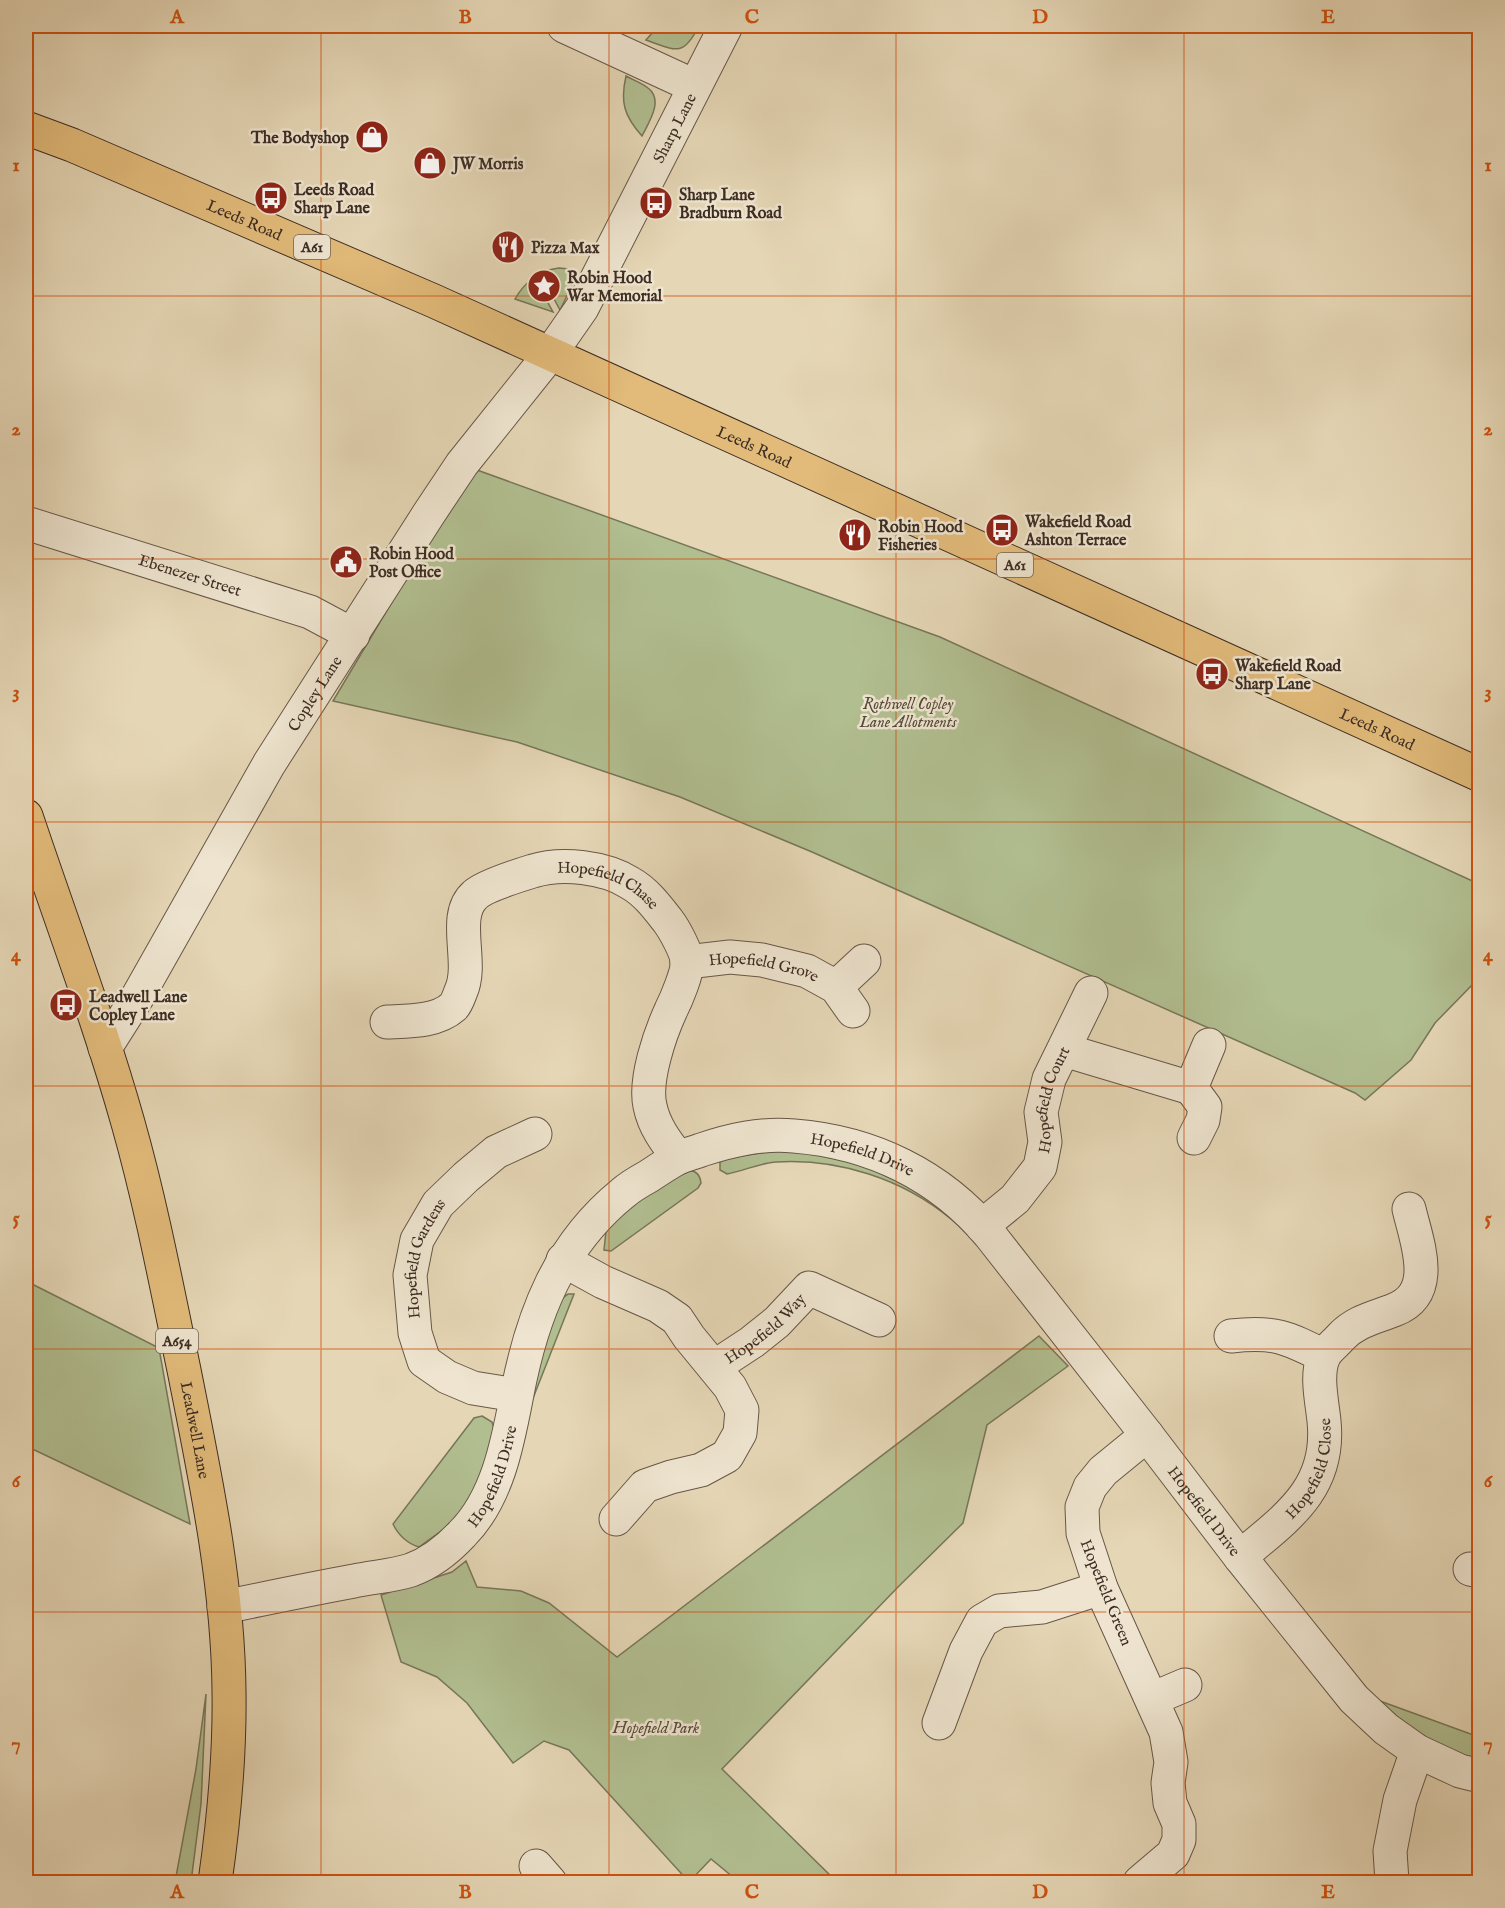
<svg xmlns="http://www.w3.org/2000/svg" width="1505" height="1908" font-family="'IM FELL English',serif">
	<rect width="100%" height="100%" fill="#e5d6b5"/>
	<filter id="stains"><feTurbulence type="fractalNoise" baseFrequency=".00333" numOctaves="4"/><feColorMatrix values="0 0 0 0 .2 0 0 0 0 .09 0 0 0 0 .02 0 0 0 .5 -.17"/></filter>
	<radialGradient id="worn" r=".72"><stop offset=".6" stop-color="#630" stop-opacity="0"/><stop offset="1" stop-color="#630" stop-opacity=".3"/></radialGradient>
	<path fill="#b1be90" stroke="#77765a" stroke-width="1.5" d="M 663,26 L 699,26 C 683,57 677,51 646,40 L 653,32 Z
		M 626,76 C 633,80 642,83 648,88 C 664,100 649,122 642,136 C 624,116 620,102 626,76 Z
		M 559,268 L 569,269 L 578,273 L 560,310 L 553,297 L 559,282 L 545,273 L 533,279 L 530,293 L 547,301 L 553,312 L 515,299 C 524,283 539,270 559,268 Z
		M 477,470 L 940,637 L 1479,884 L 1479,970 L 1471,986 L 1435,1023 L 1411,1060 L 1365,1100 L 1355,1093 L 812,852 L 680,797 L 517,742 L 333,701 L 402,585 Z
		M 774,1151 L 805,1152 L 833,1156 L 897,1177 L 955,1216 L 1033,1312 C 1007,1281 982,1245 951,1219 C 903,1179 838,1158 776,1162 C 759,1163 744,1171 727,1174 L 720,1170 L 720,1162 L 727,1158 Z
		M 688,1171 C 696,1170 700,1175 701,1183 L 698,1188 L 611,1251 L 604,1250 L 606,1231 L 635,1201 Z
		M 26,1281 L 159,1348 L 190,1524 L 26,1446 Z
		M 568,1294 L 574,1294 L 526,1416 C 532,1388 543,1308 568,1294 Z
		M 1039,1336 L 1068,1366 L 987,1425 L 963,1523 L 898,1587 L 722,1769 L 837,1882 L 739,1882 L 711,1859 L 689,1882 L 569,1750 L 544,1741 L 513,1763 L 467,1703 L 437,1677 L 401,1662 L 381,1595 L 452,1572 L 466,1561 L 477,1587 L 521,1591 L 549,1603 L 617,1657 Z
		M 482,1416 L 492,1422 L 494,1428 L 492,1444 L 474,1495 L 448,1526 L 419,1547 C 408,1544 398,1535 393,1524 L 474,1418 Z
		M 206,1694 L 201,1804 L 191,1882 L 175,1882 L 196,1769 Z
		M 1369,1697 L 1479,1737 L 1479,1764 L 1426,1742 Z"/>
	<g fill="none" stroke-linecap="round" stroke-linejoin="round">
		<defs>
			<g id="minor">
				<path d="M 564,26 L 694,86"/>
				<path id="s1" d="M 26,523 L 310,612 L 353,635"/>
				<path id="s2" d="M 687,962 L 730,957 L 762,960 L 807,971 L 836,987 L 853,1011"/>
				<path d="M 836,987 L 864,961"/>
				<path id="s3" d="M 387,1022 C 409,1021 436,1022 453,1007 C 457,1003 459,996 461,991 C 474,962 451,916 475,895 C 484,886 520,875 533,871 C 562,862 605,867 630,883 C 646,892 657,907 668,921 C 674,929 687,952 687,962 C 688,972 676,1000 671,1010 C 660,1034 644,1080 650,1106 C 654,1126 666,1142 678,1157"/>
				<path id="s4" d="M 105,1048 L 138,996 L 269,764 L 428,515 L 462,464 L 550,354 L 582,308 L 726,26"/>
				<path d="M 1064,1050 L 1191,1088"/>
				<path d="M 1194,1138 L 1203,1120 L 1205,1107 L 1191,1088 L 1209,1045"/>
				<path id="s5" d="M 982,1226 L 1015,1199 L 1040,1167 L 1045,1142 L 1041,1112 L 1049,1079 L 1091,993"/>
				<path d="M 563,1260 L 603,1282 L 658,1306 L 677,1319 L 689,1337 L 730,1387 L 742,1410 L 740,1433 L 727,1456 L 701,1470 L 671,1477 L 645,1486 L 616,1519"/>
				<path d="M 1231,1336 C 1274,1331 1286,1337 1324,1356"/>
				<path id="s6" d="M 714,1367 L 752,1342 L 777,1322 L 809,1288 L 879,1320"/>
				<path id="s7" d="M 516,1395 L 473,1388 L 447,1377 L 424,1361 L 415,1333 L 410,1275 L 417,1240 L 438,1204 L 466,1177 L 496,1152 L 535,1134"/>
				<path id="s8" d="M 1240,1557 C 1286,1518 1331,1489 1324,1421 C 1322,1401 1316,1377 1323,1358 C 1326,1350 1336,1343 1341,1337 C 1356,1321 1374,1318 1394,1310 C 1438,1293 1417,1243 1409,1209"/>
				<path d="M 1470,1569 L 1480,1571"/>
				<path id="s9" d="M 224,1607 C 267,1598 311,1589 354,1581 C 372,1577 393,1576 411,1570 C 430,1563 448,1549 462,1534 C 498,1498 508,1441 517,1394 C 532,1315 559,1245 623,1193 C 631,1186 640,1181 649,1176 C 658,1170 667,1164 676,1159 C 684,1155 693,1153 701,1150 C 731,1140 761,1133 794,1136 C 871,1142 940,1175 990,1235 L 1147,1435 L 1240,1557 L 1354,1699 L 1386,1729 L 1417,1751 L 1460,1771 L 1480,1776"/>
				<path d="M 1152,1699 L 1185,1685"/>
				<path d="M 939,1723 L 966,1651 L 982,1621 L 999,1611 L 1042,1607 L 1101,1588"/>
				<path d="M 536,1866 L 550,1882"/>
				<path d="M 1140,1882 L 1173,1854 L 1179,1840 L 1179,1824 L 1170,1803 L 1168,1783 L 1171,1762 L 1166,1732 L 1101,1588 L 1083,1533 L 1082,1507 L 1090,1487 L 1103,1471 L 1147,1435"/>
				<path d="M 1392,1882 L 1390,1851 L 1400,1800 L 1417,1751"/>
			</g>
			<g id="major">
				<path id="s10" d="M 26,128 L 72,145 L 434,301 L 1480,775"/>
				<path id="s11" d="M 26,816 C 60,918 99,1020 128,1123 C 151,1204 167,1288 184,1370 C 205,1476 228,1583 229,1691 C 230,1755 224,1819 215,1882"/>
			</g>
		</defs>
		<use href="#minor" stroke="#675748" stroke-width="35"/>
		<use href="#major" stroke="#3d2d23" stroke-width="35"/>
		<use href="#minor" stroke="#eee4cf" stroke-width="33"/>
		<use href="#major" stroke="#e2bb7a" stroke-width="33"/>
	</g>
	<path fill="none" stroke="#ce520f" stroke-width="1.5" stroke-opacity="0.55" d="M 321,26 L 321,1882M 609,26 L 609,1882M 896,26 L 896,1882M 1184,26 L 1184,1882M 26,296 L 1480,296M 26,559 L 1480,559M 26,822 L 1480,822M 26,1086 L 1480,1086M 26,1349 L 1480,1349M 26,1612 L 1480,1612"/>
	<defs>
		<symbol id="shop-disc" viewBox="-11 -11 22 22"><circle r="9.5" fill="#8f2418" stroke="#eee4cf"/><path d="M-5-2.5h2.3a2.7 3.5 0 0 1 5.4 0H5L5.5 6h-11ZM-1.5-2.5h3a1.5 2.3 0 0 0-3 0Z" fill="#fff"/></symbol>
		<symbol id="bus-disc" viewBox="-11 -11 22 22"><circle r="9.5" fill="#8f2418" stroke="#eee4cf"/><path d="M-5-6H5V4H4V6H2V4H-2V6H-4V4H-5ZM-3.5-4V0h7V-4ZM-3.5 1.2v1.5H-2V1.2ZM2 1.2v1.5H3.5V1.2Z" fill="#fff"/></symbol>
		<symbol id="restaurant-disc" viewBox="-11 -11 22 22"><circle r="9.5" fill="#8f2418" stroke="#eee4cf"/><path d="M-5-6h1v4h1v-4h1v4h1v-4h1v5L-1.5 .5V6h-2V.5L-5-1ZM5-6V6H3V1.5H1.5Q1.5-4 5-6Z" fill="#fff"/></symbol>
		<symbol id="sight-disc" viewBox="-11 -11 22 22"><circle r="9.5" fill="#8f2418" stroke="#eee4cf"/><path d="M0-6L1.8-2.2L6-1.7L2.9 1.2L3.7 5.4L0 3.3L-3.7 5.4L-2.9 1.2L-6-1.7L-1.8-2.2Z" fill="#fff"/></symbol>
		<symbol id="civic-disc" viewBox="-11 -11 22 22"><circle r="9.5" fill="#8f2418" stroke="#eee4cf"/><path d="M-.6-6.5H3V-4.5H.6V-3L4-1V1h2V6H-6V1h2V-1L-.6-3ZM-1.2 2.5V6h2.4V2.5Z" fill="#fff"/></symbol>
	</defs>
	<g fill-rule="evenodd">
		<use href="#shop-disc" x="353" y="118" width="38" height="38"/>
		<use href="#shop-disc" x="411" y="144" width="38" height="38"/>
		<use href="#bus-disc" x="252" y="179" width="38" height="38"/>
		<use href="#bus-disc" x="637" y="184" width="38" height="38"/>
		<use href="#restaurant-disc" x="489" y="228" width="38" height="38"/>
		<use href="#sight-disc" x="525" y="267" width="38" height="38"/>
		<use href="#bus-disc" x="983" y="511" width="38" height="38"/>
		<use href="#restaurant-disc" x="836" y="516" width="38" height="38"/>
		<use href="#civic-disc" x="327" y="543" width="38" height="38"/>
		<use href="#bus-disc" x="1193" y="655" width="38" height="38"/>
		<use href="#bus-disc" x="47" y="986" width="38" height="38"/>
	</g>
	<g text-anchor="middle" stroke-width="5" stroke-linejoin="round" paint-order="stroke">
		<g fill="#eee4cf" stroke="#726457" stroke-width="1.5">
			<rect x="294" y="235" width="36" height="24" rx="4.5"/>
			<rect x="997" y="553" width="36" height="24" rx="4.5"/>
			<rect x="156" y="1329" width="42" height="24" rx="4.5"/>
		</g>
		<g font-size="15" font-weight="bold" fill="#3d2d23">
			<text x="312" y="252">A61</text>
			<text x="1015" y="570">A61</text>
			<text x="177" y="1346">A654</text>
		</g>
		<g font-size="16" fill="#3d2d23" stroke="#eee4cf">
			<text dy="6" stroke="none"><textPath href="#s4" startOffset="1084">Sharp Lane</textPath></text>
			<text dy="6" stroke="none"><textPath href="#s10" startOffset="237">Leeds Road</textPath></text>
			<text dy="6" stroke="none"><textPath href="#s10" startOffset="795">Leeds Road</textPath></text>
			<text dy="6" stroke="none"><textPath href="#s1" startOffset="172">Ebenezer Street</textPath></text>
			<text dy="6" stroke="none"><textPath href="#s4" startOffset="412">Copley Lane</textPath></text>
			<text dy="6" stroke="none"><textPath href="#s10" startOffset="1479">Leeds Road</textPath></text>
			<text dy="6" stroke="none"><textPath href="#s3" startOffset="330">Hopefield Chase</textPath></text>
			<text dy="6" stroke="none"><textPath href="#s2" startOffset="78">Hopefield Grove</textPath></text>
			<text dy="6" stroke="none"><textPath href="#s5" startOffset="153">Hopefield Court</textPath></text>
			<text dy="6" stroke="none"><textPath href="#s9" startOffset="894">Hopefield Drive</textPath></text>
			<text dy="6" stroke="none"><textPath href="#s7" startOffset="207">Hopefield Gardens</textPath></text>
			<text dy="6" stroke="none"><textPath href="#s6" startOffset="64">Hopefield Way</textPath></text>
			<text dy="6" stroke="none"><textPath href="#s11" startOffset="638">Leadwell Lane</textPath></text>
			<text dy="6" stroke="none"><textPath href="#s8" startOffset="117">Hopefield Close</textPath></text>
			<text dy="6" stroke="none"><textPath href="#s9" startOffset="320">Hopefield Drive</textPath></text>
			<text dy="6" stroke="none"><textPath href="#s9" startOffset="1398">Hopefield Drive</textPath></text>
			<text transform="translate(1107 1592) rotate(68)" y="6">Hopefield Green</text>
		</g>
		<g font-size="16" font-weight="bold" fill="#3d2d23" stroke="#eee4cf" text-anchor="start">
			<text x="349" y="143" text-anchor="end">The Bodyshop</text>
			<text x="453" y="169">JW Morris</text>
			<text x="294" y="195">Leeds Road<tspan x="294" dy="18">Sharp Lane</tspan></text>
			<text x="679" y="200">Sharp Lane<tspan x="679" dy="18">Bradburn Road</tspan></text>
			<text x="531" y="253">Pizza Max</text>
			<text x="567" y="283">Robin Hood<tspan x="567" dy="18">War Memorial</tspan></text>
			<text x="1025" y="527">Wakefield Road<tspan x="1025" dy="18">Ashton Terrace</tspan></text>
			<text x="878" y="532">Robin Hood<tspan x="878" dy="18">Fisheries</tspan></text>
			<text x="369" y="559">Robin Hood<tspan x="369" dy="18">Post Office</tspan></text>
			<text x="1235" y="671">Wakefield Road<tspan x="1235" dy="18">Sharp Lane</tspan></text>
			<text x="89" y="1002">Leadwell Lane<tspan x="89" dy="18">Copley Lane</tspan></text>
		</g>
		<g font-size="16" font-style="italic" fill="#544a39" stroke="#eee4cf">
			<text x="908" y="709">Rothwell Copley<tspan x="908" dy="18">Lane Allotments</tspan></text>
			<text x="656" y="1733">Hopefield Park</text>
		</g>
	</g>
	<rect width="1505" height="1908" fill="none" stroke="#e5d6b5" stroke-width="66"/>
	<rect x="33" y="33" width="1439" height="1842" fill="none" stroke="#ce520f" stroke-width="2"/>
	<g font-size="20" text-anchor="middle" font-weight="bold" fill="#ce520f">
		<text x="177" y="23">A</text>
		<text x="465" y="23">B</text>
		<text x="752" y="23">C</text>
		<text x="1040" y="23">D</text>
		<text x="1328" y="23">E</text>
		<text x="16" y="171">1</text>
		<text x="1488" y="171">1</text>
		<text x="16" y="435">2</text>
		<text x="1488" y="435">2</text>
		<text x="16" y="698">3</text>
		<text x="1488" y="698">3</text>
		<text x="16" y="961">4</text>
		<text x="1488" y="961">4</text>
		<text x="16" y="1224">5</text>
		<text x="1488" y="1224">5</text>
		<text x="16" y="1487">6</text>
		<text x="1488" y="1487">6</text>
		<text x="16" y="1750">7</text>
		<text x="1488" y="1750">7</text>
		<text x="177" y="1898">A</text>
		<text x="465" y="1898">B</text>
		<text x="752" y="1898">C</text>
		<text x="1040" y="1898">D</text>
		<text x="1328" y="1898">E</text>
	</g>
	<rect width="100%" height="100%" filter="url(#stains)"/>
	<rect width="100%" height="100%" fill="url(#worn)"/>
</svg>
